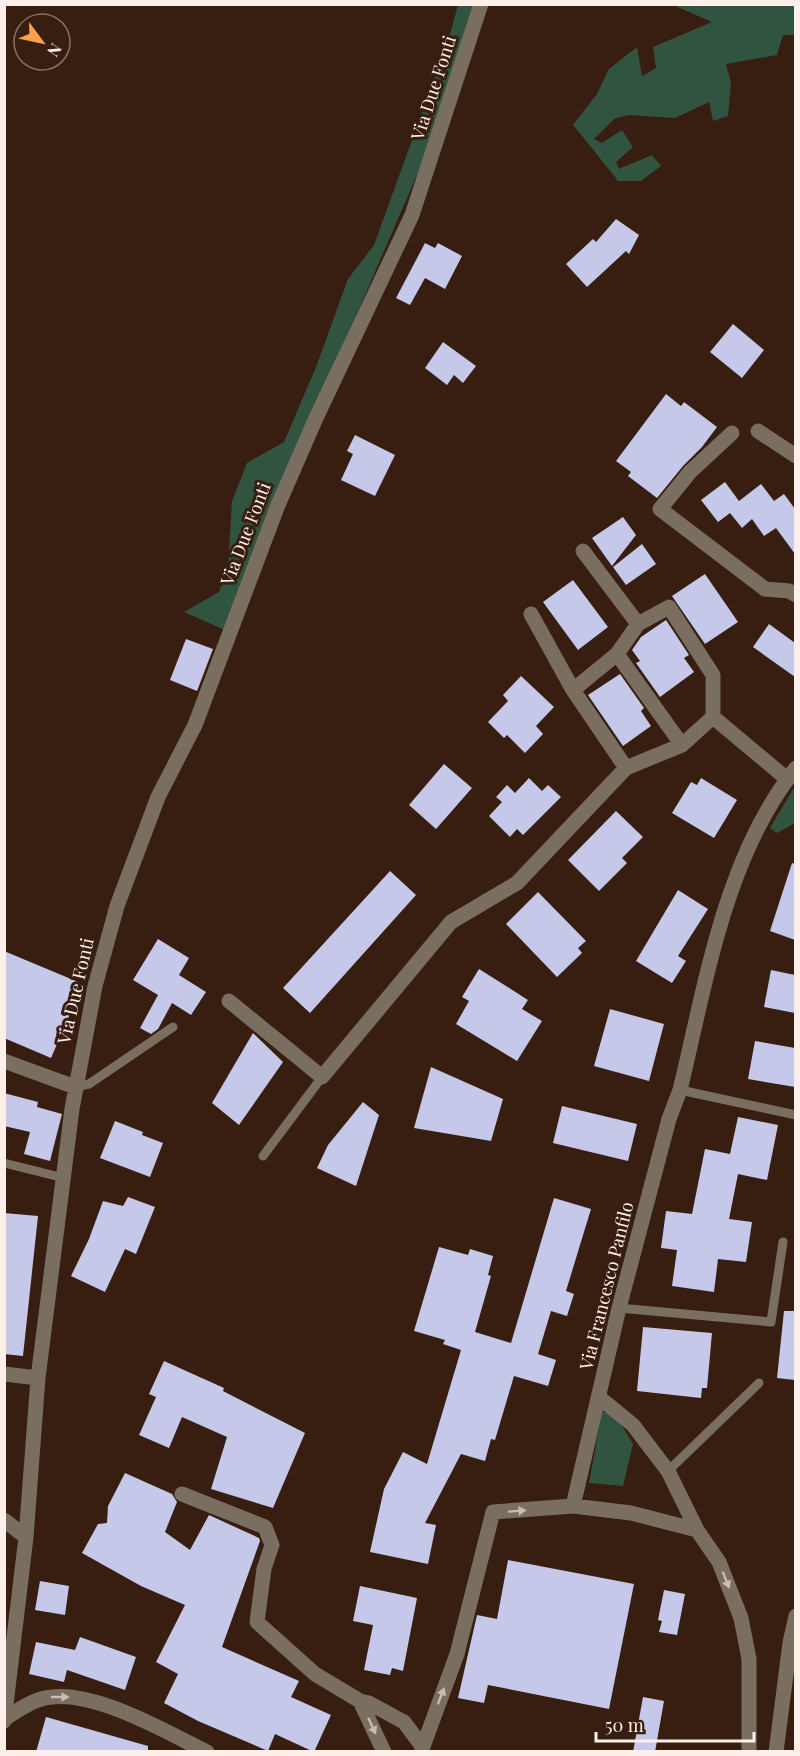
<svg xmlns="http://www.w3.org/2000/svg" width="800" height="1756" font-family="'Playfair Display',serif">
	<rect width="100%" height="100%" fill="#371e11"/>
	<path fill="#315441" d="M 458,5 L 475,5 L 424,159 L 361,304 L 296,448 L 225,630 L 184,612 L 219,592 L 228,567 L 232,501 L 247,463 L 284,442 L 316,367 L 348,279 L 374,245 L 449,38 Z
		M 673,5 L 795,5 L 795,35 L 783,35 L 777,55 L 726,64 L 731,83 L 728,116 L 713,121 L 709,102 L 675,118 L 628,115 L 614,119 L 594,139 L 602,143 L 622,130 L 633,147 L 616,162 L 619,169 L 652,155 L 661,166 L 641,181 L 617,181 L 616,178 L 573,125 L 597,94 L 609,69 L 637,47 L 642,76 L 656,68 L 653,47 L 712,22 Z
		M 795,786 L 795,823 L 777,833 L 770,828 Z
		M 602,1412 L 614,1413 L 633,1444 L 623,1486 L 589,1483 Z"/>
	<path fill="#c5c8e8" d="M 616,219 L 639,235 L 629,254 L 626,251 L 587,287 L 566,264 L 593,239 L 596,242 Z
		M 425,243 L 435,248 L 438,243 L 462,256 L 445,289 L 425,278 L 410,305 L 396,298 Z
		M 733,324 L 764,350 L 742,378 L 710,352 Z
		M 443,342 L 476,366 L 463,383 L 454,375 L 447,385 L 425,368 Z
		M 666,394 L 681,406 L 684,402 L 717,427 L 702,447 L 683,466 L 657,498 L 628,476 L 631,472 L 616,461 Z
		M 355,435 L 395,455 L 375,496 L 341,480 L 353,454 L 347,451 Z
		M 725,482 L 739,501 L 761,484 L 774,501 L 784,494 L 795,509 L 795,554 L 776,528 L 764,536 L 752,519 L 742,528 L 730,513 L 718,522 L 701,500 Z
		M 623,517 L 636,535 L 612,566 L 592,538 Z
		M 642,544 L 656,564 L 626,585 L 613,567 Z
		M 705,574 L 738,622 L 705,644 L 672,596 Z
		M 573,580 L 608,627 L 578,650 L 543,602 Z
		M 666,620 L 689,655 L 684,658 L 694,672 L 660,697 L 636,663 L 640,661 L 632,650 L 641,637 Z
		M 769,624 L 795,643 L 795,677 L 753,647 Z
		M 186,639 L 213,649 L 197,691 L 170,680 Z
		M 620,674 L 644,708 L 641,711 L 651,726 L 623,746 L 588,695 Z
		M 521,676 L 554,707 L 536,726 L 543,734 L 525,753 L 507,735 L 504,738 L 488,722 L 508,701 L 503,695 Z
		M 444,764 L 472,788 L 436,829 L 409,805 Z
		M 529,778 L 542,791 L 548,785 L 561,797 L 523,835 L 517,829 L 510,837 L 489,816 L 502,802 L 496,797 L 507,785 L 515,793 Z
		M 701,778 L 737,800 L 714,838 L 672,813 L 691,782 L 697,785 Z
		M 616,811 L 643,837 L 622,858 L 627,863 L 599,891 L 568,860 Z
		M 792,863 L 795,864 L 795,940 L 770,931 Z
		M 390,871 L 416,895 L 310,1013 L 283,988 Z
		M 678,890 L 708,909 L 678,956 L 686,961 L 672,983 L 636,961 Z
		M 538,892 L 586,941 L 578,948 L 582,953 L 557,977 L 506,924 Z
		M 158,939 L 189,958 L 179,975 L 206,992 L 191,1015 L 172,1003 L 158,1029 L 151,1034 L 140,1028 L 158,995 L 133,980 Z
		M 4,951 L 83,984 L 51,1058 L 4,1038 Z
		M 479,969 L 528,1000 L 522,1009 L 542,1021 L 517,1061 L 456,1024 L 469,1001 L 462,997 Z
		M 771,970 L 795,975 L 795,1013 L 764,1007 Z
		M 610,1009 L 664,1024 L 649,1081 L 594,1066 Z
		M 253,1033 L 283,1062 L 239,1125 L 212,1103 Z
		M 755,1041 L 795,1048 L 795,1087 L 748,1079 Z
		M 431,1067 L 503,1099 L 491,1141 L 414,1128 Z
		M 4,1093 L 38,1102 L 37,1107 L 62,1114 L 50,1161 L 24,1154 L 30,1132 L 4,1126 Z
		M 363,1102 L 379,1115 L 356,1186 L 317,1168 L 328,1145 Z
		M 562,1106 L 637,1124 L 628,1161 L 553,1143 Z
		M 738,1117 L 778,1125 L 767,1180 L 738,1174 L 729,1219 L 752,1222 L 746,1262 L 718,1259 L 714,1292 L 672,1286 L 677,1250 L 661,1248 L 666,1211 L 692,1214 L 705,1149 L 730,1154 Z
		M 115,1121 L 143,1132 L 142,1135 L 163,1143 L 150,1177 L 100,1158 Z
		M 128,1197 L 155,1207 L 136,1254 L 125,1249 L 105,1292 L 71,1276 L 89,1239 L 103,1201 L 123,1206 Z
		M 554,1198 L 591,1209 L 566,1291 L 574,1294 L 567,1316 L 551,1311 L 538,1354 L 556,1360 L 548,1386 L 514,1376 L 495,1440 L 491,1439 L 485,1461 L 461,1454 L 425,1523 L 436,1525 L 428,1564 L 370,1552 L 384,1489 L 403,1452 L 427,1464 L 461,1350 L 443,1344 L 445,1340 L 414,1331 L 439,1247 L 468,1255 L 470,1249 L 493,1256 L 488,1275 L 491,1276 L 475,1332 L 511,1343 Z
		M 4,1213 L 38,1216 L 23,1356 L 4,1354 Z
		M 784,1311 L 795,1311 L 795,1380 L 777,1378 Z
		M 643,1327 L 712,1333 L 707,1388 L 702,1388 L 701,1398 L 637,1391 Z
		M 164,1361 L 224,1388 L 223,1391 L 305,1433 L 273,1508 L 211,1489 L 227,1437 L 182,1417 L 169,1448 L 139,1435 L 156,1397 L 149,1394 Z
		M 125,1473 L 172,1494 L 177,1502 L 165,1532 L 190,1550 L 209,1515 L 259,1538 L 260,1541 L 222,1647 L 299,1681 L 291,1697 L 331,1715 L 314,1752 L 275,1734 L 268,1751 L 198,1721 L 164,1703 L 178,1674 L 156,1662 L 185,1605 L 141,1586 L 82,1553 L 98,1524 L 107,1523 L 108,1506 Z
		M 508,1560 L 634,1584 L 609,1709 L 488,1685 L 484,1703 L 458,1698 L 477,1615 L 497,1619 Z
		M 40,1581 L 69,1586 L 65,1615 L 35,1610 Z
		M 360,1586 L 417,1598 L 403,1671 L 392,1668 L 390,1675 L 364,1670 L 373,1625 L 353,1621 Z
		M 664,1590 L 685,1594 L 677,1635 L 659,1632 L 662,1621 L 658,1620 Z
		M 80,1637 L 136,1657 L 125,1690 L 67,1670 L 64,1682 L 29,1674 L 36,1642 L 75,1650 Z
		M 643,1697 L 664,1701 L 655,1752 L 633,1752 Z
		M 46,1717 L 148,1746 L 148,1752 L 36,1752 Z"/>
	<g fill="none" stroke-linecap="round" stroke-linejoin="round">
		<path stroke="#796e60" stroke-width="9" d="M 75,1087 L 89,1084 L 173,1027
			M 680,1090 L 796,1115
			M 263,1156 L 322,1077
			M 4,1163 L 64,1178
			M 619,1308 L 771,1322 L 783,1242
			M 668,1471 L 759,1383"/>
		<path stroke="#796e60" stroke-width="15" d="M 758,431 L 796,456
			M 732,433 L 690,472 L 660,509 L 765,589 L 789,591 L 796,595
			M 583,551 L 638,624 L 617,654
			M 531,614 L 573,690 L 626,768
			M 638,624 L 669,607 L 713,675 L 713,717
			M 573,690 L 617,654 L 682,745
			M 229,1001 L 322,1077 L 451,922 L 517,883 L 626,768 L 682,745 L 713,717 L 787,779
			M 4,1061 L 75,1087
			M 4,1374 L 38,1378
			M 600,1398 L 633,1425 L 668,1471 L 697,1530 L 719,1562 L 741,1618 L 749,1659 L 749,1752
			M 182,1494 L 265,1527 L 272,1545 L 264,1569 L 257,1622 L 315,1674 L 360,1701 L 369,1703 L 404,1722 L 422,1746
			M 573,1506 L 619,1308 L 669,1119 L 680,1090 C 706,983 725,856 796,768
			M 4,1520 L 26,1537
			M 360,1701 L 384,1752
			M 6,1718 C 20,1709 35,1698 52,1697 C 98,1692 166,1732 207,1752
			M 4,1721 L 26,1537 L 38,1378 L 72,1109 L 95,986 L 117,906 L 158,797 L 195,725 L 278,505 L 316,418 L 412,215 L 481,4
			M 421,1752 L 457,1654 L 493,1512 L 573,1506 L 631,1513 L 697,1530
			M 776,1752 L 790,1643 L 796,1616"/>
	</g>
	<defs><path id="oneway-solid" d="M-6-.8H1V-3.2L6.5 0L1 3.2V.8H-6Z" transform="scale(1.5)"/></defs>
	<g fill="#c9bcb2">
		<use href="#oneway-solid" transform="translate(517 1511) rotate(-4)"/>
		<use href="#oneway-solid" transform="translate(726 1580) rotate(68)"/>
		<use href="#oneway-solid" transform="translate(441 1696) rotate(-69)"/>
		<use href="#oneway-solid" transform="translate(60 1697)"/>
		<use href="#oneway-solid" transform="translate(372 1726) rotate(65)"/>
	</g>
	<g text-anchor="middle" stroke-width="6" stroke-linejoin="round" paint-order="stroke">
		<g font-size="18" fill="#fef0e9" stroke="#371e11">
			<text transform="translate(434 88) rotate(-72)" y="6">Via Due Fonti</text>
			<text transform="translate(246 534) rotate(-69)" y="6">Via Due Fonti</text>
			<text transform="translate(76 991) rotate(-77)" y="6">Via Due Fonti</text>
			<text transform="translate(607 1286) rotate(-76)" y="6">Via Francesco Panfilo</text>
		</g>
	</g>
	<rect width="800" height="1756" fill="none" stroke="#fef0e9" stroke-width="12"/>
	<g transform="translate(42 42) rotate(123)"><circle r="28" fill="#371e11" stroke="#877267" stroke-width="1.5"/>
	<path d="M0-4.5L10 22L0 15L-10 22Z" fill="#f7a149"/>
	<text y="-9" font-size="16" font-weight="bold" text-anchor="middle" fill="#fef0e9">N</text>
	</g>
	<path d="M596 1732v9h158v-9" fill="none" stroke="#fef0e9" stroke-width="3"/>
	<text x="605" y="1732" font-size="18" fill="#fef0e9" stroke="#371e11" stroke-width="4.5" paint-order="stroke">50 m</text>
</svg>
